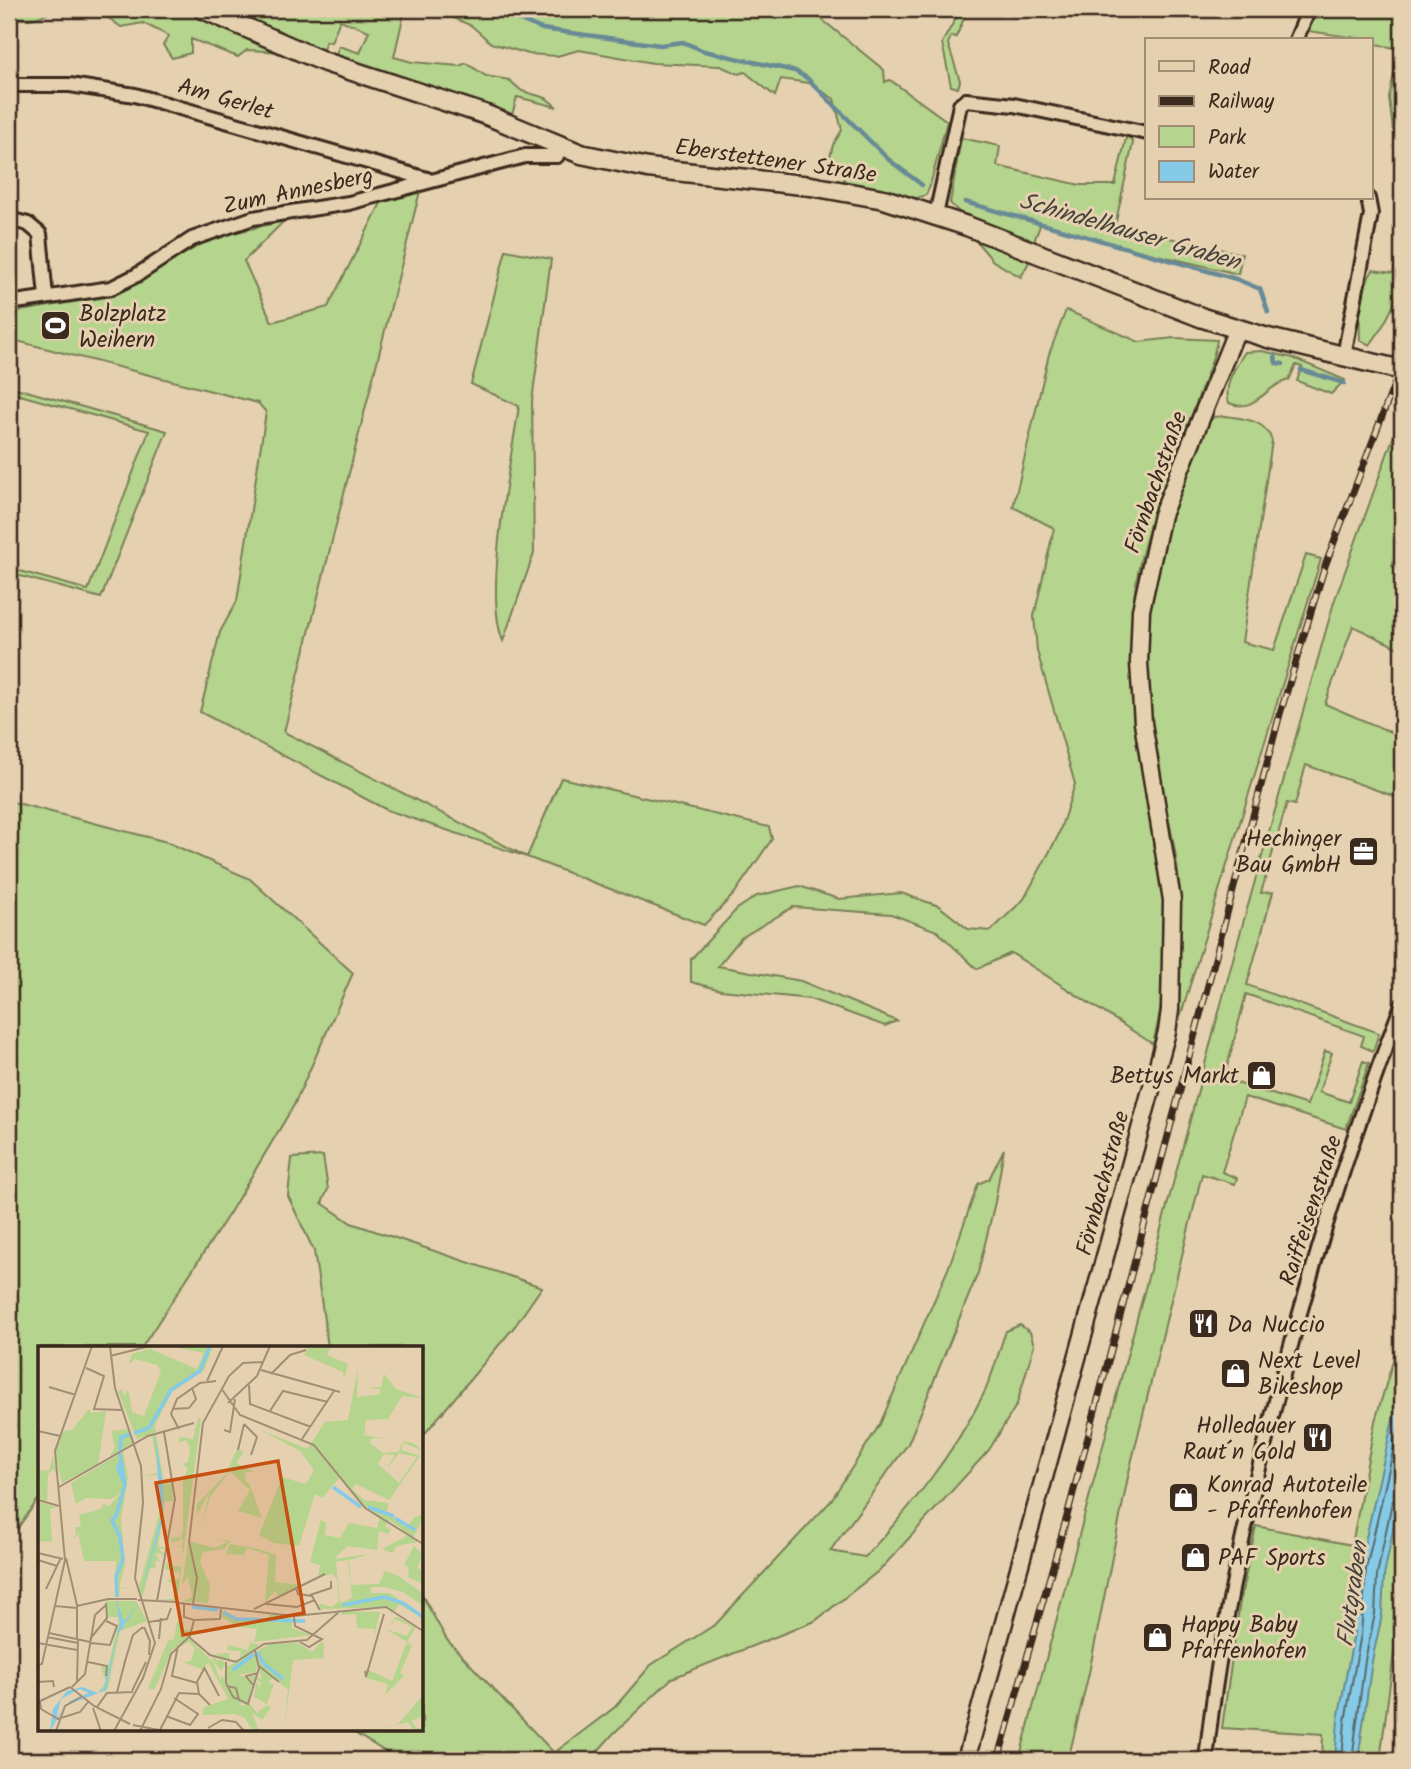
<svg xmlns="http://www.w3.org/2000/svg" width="1411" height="1769" font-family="Kalam,sans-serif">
	<rect width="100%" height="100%" fill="#e5d1af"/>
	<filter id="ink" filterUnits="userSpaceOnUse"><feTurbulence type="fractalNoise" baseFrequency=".0143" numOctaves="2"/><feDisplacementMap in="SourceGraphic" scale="14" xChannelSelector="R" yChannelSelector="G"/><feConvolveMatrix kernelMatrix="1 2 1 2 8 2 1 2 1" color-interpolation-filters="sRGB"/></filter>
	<g filter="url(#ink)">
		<path fill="#b5d48d" stroke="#787f56" stroke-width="2" d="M 9,9 L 57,9 C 41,16 31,23 13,17 L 9,19 Z
			M 96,9 L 184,9 L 283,52 L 247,50 L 238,57 L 191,39 L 191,53 L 172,58 L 163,45 L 169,36 L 143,23 L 121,27 Z
			M 220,9 L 405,9 L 394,57 L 412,62 L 460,66 L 466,63 L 486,76 L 509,80 L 522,91 L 546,98 L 557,107 L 517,97 L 512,115 L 335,57 L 339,46 L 360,53 L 369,31 L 340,20 L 331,42 L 326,41 L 322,52 Z
			M 434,9 L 809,9 L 884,70 L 885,82 L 890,80 L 947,121 L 930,186 L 926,195 L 911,200 L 844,183 L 844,169 L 832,168 L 828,164 L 833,145 L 842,130 L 834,99 L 809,83 L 781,79 L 775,96 L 745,72 L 739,74 L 720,66 L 653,63 L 579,50 L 557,56 L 529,54 L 491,43 L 472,26 Z
			M 961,9 L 968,9 L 956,37 L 951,36 L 948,44 L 960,81 L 958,88 L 951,86 L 942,43 Z
			M 1319,9 L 1402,9 L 1402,135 L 1393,130 L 1389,98 L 1399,49 L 1371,43 L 1371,40 L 1308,31 Z
			M 1127,134 L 1133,143 L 1115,226 L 1242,254 L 1238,274 L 1128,248 L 1041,223 L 1034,241 L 961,214 L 950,203 L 961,138 L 1000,146 L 997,166 L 1080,185 L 1115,185 Z
			M 420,191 L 284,732 L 527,857 L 561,778 L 769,827 L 772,839 L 734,894 L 704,925 L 527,857 L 387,810 L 200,712 L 220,632 L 237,601 L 266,412 L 258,403 L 9,339 L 9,313 L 114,295 L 212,238 L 284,221 L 244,261 L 272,322 L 328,307 L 382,201 Z
			M 971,235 L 1030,260 L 1021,277 L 993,261 Z
			M 506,250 L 551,259 L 532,401 L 534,553 L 503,641 C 483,594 511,461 519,406 L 471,384 Z
			M 1395,265 L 1402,266 C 1402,295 1387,322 1370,345 L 1360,340 C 1359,315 1359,292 1373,270 L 1393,273 Z
			M 1066,310 L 1139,342 L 1174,338 L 1217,340 C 1214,359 1206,377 1199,395 C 1175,465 1136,538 1133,613 C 1128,757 1191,901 1153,1044 L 1011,953 L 977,969 L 937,931 L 891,914 L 793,907 L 741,938 L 718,966 L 801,981 L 897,1021 L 885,1026 L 810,999 L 721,990 L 691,982 L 691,959 L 737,909 L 757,896 L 799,886 L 839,899 L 901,893 L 939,906 L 968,929 L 991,931 L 1024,899 L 1058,836 L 1075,784 L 1037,651 L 1034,616 L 1054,528 L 1013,507 L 1049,354 Z
			M 1262,351 L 1293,358 L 1345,380 L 1331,394 L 1297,381 L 1302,367 L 1296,365 L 1289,380 C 1265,385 1256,414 1229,403 C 1223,385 1235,367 1245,352 Z
			M 9,386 L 167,431 L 101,598 L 9,573 L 9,568 L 88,590 L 149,431 L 9,392 Z
			M 1402,413 L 1402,541 L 1392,566 L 1402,575 L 1402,650 L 1353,626 L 1325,704 L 1402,737 L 1402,799 L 1306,765 L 1295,805 L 1287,803 L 1261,893 L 1273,892 L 1247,985 L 1379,1033 L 1373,1051 L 1361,1046 L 1364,1036 L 1246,994 L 1224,1079 L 1307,1105 L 1325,1051 L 1332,1053 L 1319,1092 L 1349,1102 L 1363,1061 L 1369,1063 L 1346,1129 L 1245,1097 L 1222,1172 L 1237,1178 L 1235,1184 L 1202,1174 L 1129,1472 L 1089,1673 L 1070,1752 L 1104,1755 L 1101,1760 L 1019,1760 L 1236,948 L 1334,602 Z
			M 1226,416 C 1246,419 1266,420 1272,441 L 1242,642 L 1274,650 L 1306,555 L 1321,559 L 1179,1021 L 1176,1006 C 1181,958 1184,906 1176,858 C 1170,814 1155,772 1148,728 C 1136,646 1153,560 1183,484 C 1191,462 1197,432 1214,417 Z
			M 9,801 L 167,842 L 250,879 L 353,973 L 294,1105 L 229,1214 L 142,1347 L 40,1347 L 40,1497 L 9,1540 Z
			M 1004,1149 L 995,1202 L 978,1273 L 908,1444 L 830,1551 L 865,1557 C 910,1508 952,1456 982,1397 C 993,1377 998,1352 1006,1331 L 1020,1325 L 1030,1332 L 1034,1345 L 1017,1404 L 989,1450 L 881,1569 L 815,1621 L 672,1678 L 613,1734 L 590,1760 L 399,1760 L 348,1729 L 422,1729 L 422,1595 L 447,1640 L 554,1753 L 615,1707 L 651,1665 L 716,1624 L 830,1502 L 880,1424 L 948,1269 L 978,1184 L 989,1179 Z
			M 323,1156 L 328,1189 L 322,1203 L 351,1223 L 542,1287 L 515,1326 L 422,1437 L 422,1347 L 328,1347 L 314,1251 L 288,1196 L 292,1158 Z
			M 1402,1331 L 1402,1591 L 1380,1760 L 1322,1760 L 1323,1734 L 1222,1728 L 1240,1601 L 1256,1526 L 1352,1545 L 1375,1421 Z"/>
		<path fill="#85cae6" stroke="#678a96" stroke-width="2" d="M 1402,1380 L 1402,1484 L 1384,1576 L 1382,1615 L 1372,1661 L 1358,1760 L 1335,1760 L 1338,1720 L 1354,1633 L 1359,1568 Z"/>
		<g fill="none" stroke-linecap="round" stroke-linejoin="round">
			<path stroke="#596a6e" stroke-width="2" d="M 1342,1760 L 1345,1721 L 1361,1634 L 1366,1569 L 1402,1412
				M 1352,1760 L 1365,1660 L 1375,1614 L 1377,1575 L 1392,1502 L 1402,1496"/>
			<path stroke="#678a96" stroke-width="4.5" d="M 493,9 L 542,29 L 660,45 L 683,42 L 704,51 L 795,71 L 807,78 L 888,159 L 922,185
				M 965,202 L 1236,279 L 1260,289 L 1268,312
				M 1275,356 L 1276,363 L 1283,364
				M 1301,370 L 1344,383"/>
			<defs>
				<path id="minor" d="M 1296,40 L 1309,9
					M 9,85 L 70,85 L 135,95 L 427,179
					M 936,215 L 960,105 L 966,100 L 1014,105 L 1147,133
					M 9,219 L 28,224 L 40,234 L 46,297
					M 9,303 L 111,288 L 137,275 L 192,239 L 253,218 L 349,203 L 525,156 L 557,156 L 560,147
					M 1344,356 L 1371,214 L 1368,198
					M 1206,1760 C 1220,1626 1250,1497 1285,1367 C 1318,1245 1356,1123 1402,1005"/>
				<path id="tertiary" d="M 966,1760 L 1167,1032 L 1170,1010 L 1172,900 L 1143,723 L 1139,663 L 1141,610 L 1162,515 L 1237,329"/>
				<path id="secondary" d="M 203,9 L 325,62 L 484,114 L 581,154 L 648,168 L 811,186 L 884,199 L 967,226 L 1203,318 L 1268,338 L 1393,368"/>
			</defs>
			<use href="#minor" stroke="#3b2a1e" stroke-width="18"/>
			<use href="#tertiary" stroke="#3b2a1e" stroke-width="21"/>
			<use href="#secondary" stroke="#3b2a1e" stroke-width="23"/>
			<use href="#minor" stroke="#e5d1af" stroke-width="12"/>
			<use href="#tertiary" stroke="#e5d1af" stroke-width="16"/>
			<use href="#secondary" stroke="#e5d1af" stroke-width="18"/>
			<defs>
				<path id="rail" d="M 998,1760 L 1067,1516 L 1280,714 L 1325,566 L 1402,364"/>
			</defs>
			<use href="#rail" stroke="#3b2a1e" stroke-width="7"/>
			<use href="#rail" stroke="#e5d1af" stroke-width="4.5" stroke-dasharray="13" stroke-linecap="butt"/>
		</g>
	</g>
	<defs>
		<symbol id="stadium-square" viewBox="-11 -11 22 22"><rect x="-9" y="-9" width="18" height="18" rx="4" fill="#3b2a1e" stroke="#e5d1af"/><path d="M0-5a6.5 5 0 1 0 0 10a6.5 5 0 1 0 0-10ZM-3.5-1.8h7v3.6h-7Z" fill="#fff"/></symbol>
		<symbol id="office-square" viewBox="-11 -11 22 22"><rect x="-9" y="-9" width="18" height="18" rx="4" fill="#3b2a1e" stroke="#e5d1af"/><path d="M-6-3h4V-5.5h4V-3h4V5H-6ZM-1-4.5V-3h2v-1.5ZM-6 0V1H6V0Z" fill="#fff"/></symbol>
		<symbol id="shop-square" viewBox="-11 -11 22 22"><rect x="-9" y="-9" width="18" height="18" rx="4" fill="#3b2a1e" stroke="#e5d1af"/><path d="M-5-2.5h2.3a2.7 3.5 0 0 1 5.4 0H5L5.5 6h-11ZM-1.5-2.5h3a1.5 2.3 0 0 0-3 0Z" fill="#fff"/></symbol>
		<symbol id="restaurant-square" viewBox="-11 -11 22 22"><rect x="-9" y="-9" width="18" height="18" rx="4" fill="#3b2a1e" stroke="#e5d1af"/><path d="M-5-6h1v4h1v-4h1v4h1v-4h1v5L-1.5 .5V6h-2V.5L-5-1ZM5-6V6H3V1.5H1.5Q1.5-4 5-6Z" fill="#fff"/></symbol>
	</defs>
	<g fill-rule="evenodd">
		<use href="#stadium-square" x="38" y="308" width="35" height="35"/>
		<use href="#office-square" x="1346" y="834" width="35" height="35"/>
		<use href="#shop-square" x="1244" y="1058" width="35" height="35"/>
		<use href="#restaurant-square" x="1186" y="1306" width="35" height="35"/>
		<use href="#shop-square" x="1218" y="1356" width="35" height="35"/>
		<use href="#restaurant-square" x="1300" y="1420" width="35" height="35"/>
		<use href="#shop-square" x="1166" y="1480" width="35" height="35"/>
		<use href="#shop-square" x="1178" y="1540" width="35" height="35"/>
		<use href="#shop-square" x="1140" y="1620" width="35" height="35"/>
	</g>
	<g text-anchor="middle" stroke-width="6" stroke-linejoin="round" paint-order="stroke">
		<g font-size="23" fill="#3b2a1e" stroke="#e5d1af">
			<text transform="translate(226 98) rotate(16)" y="8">Am Gerlet</text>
			<text transform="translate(776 160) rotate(8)" y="8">Eberstettener Straße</text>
			<text transform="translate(298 190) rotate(-12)" y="8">Zum Annesberg</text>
			<text transform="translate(1155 482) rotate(-71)" y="8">Förnbachstraße</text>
			<text transform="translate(1102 1183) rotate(-75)" y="8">Förnbachstraße</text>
			<text transform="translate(1310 1210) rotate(-72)" y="8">Raiffeisenstraße</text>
		</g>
		<g font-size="23" fill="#3b2a1e" stroke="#e5d1af" text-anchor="start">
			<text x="79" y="321">Bolzplatz<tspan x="79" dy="26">Weihern</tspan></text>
			<text x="1341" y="846" text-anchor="end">Hechinger<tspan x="1341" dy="26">Bau GmbH</tspan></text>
			<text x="1239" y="1083" text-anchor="end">Bettys Markt</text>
			<text x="1227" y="1332">Da Nuccio</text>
			<text x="1258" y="1368">Next Level<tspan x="1258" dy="26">Bikeshop</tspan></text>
			<text x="1295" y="1433" text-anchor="end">Holledauer<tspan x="1295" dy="26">Raut´n Gold</tspan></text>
			<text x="1207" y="1492">Konrad Autoteile<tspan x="1207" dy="26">- Pfaffenhofen</tspan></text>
			<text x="1218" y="1565">PAF Sports</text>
			<text x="1181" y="1632">Happy Baby<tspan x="1181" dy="26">Pfaffenhofen</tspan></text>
		</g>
		<g font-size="24" font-style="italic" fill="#46423c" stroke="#e5d1af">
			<text transform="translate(1130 231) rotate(16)" y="8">Schindelhauser Graben</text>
			<text transform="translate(1352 1594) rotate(-82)" y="8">Flutgraben</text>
		</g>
	</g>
	<g transform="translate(38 1346)">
		<rect width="385" height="385" fill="#e5d1af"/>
		<path d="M 120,0 L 112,3 L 159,23 L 166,7 L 131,0 L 175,0 L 166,24 L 134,46 L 117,79 L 118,86 L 99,93 L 80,46 L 83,43 L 87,50 L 88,44 L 91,47 L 94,66 L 106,70 L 123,25 L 119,19 L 97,13 L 91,18 L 94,8 ZM 264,0 L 293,0 L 289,9 L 310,18 L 306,32 L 305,26 L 266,9 L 270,3 ZM 320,23 L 319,51 L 342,48 L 342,43 L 329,42 L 343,41 L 346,28 L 358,43 L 385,52 L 364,50 L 350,73 L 328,74 L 326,89 L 348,93 L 334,92 L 332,97 L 345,107 L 360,106 L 366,95 L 375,97 L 385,105 L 366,97 L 363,104 L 382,110 L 351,154 L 318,138 L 314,143 L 326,154 L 350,157 L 349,168 L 370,180 L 376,172 L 385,168 L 385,172 L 375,192 L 379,196 L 359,200 L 354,207 L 344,203 L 371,189 L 352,174 L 347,180 L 353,184 L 350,188 L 341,185 L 339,204 L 309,200 L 296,213 L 332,208 L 311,214 L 313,239 L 341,238 L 347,225 L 359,229 L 385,247 L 385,260 L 365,246 L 347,241 L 333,241 L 333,247 L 352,247 L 385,273 L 361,258 L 356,266 L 351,261 L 283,263 L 281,257 L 294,261 L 301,255 L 299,233 L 294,228 L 280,231 L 282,219 L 272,216 L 283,174 L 288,177 L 287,189 L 302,192 L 311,177 L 339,182 L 342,170 L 324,160 L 302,131 L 284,152 L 277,148 L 261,200 L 235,197 L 221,189 L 244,131 L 268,138 L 276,124 L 262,105 L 223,84 L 269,103 L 287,76 L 310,74 ZM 361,107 L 379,111 L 361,137 L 340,118 L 346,108 L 357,109 L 349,123 ZM 310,214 L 314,252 L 302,257 L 298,216 ZM 51,63 L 53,67 L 68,65 L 60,119 L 24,137 L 17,107 L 25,85 L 34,84 ZM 160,72 L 163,73 L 139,255 L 121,253 L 135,253 L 138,240 L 129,234 L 141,233 L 142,227 L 127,223 L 129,214 L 130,219 L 143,221 L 145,210 L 144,201 L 132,199 L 144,200 L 145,193 L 133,197 L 134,191 L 143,192 L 145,184 L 145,133 L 150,123 L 145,118 L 150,116 L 152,102 L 148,94 L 140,97 L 142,91 L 155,93 ZM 91,83 L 95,97 L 71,112 L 77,101 L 73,85 ZM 118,88 L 126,138 L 135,137 L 135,155 L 127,155 L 120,200 L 130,202 L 120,203 L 128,209 L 117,207 L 122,215 L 117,215 L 118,221 L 112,223 L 104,252 L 101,241 L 122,165 L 120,129 L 105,130 L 120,127 L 114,89 ZM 199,103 L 206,106 L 198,117 L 216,126 L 207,126 L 208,136 L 211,137 L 224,172 L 200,165 L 212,144 L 192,125 L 172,151 L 163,184 L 171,147 L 159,169 L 159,158 L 188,128 ZM 85,106 L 90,131 L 83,172 L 87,219 L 81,241 L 97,243 L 82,242 L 81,251 L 77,251 L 78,215 L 46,215 L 40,186 L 39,190 L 34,192 L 38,189 L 37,181 L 43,181 L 41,169 L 63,163 L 65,158 L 71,160 L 83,147 L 73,153 L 48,152 L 38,158 L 33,137 ZM 15,109 L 18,127 L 15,123 L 10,128 L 9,155 L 0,154 L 0,124 L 11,125 ZM 0,156 L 19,161 L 12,163 L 14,196 L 0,195 ZM 175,192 L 193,195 L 186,203 L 165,206 L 162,216 L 172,239 L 170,257 L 157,256 L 156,249 L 154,256 L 145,255 L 154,251 L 150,231 L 144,239 L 150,197 L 156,221 L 152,195 L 176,202 L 190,196 ZM 192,198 L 221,203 L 238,209 L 237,236 L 266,239 L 239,253 L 238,244 L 227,257 L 231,209 L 209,202 L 206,209 L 188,208 ZM 376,200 L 385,208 L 379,222 L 385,224 L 385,238 L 370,231 L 371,221 L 366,219 ZM 68,255 L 98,255 L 109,275 L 82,285 L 70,341 L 66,349 L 82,277 L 67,341 L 63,346 L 60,347 L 68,335 L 63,321 L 71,318 L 80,278 L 80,271 L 70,271 ZM 186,264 L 196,272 L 231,273 L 231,268 L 238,268 L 254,271 L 254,282 L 273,289 L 216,296 L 219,283 L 201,281 L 183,271 ZM 304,265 L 342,266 L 336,290 L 336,283 L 319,282 L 318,268 L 304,269 ZM 359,271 L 378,281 L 369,296 L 374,300 L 362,327 L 366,330 L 347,349 L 350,338 L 328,332 L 328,323 L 354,335 L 369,296 L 348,283 L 369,290 L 374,281 L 357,273 L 352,282 L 356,272 ZM 139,275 L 145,277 L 146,284 L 154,284 L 152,293 L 176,317 L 182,334 L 183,330 L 186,333 L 188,318 L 183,325 L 174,313 L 176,310 L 178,314 L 184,314 L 190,320 L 206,313 L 192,316 L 177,308 L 191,307 L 192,314 L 202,313 L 203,305 L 189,304 L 190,299 L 210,304 L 212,296 L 221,299 L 211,310 L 231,298 L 260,297 L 274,306 L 284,295 L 286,299 L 284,331 L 285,312 L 255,314 L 246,385 L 250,344 L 236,332 L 230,336 L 236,338 L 229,358 L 216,351 L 218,336 L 222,341 L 223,337 L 218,333 L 214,337 L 210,328 L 224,333 L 219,317 L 218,326 L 199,329 L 208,331 L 214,340 L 211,357 L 204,356 L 202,360 L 212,358 L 219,367 L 229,359 L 233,362 L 224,374 L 214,367 L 221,385 L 215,385 L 207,372 L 197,368 L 164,369 L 166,361 L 190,353 L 170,316 L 165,324 L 145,316 L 153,315 L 157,302 L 151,296 L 135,303 L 116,344 L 110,342 L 130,295 L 136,293 ZM 385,349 L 385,377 L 382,371 L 373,375 L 379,382 L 384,382 L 385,385 L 376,385 L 370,376 L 334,385 L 360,378 Z" fill="#b5d48d" fill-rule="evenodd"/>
		<path d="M 117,88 L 125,140 L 125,173 L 102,251 L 123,171 ZM 78,254 L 86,276 L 100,258 L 79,290 L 68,344 L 27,360 L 12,385 L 15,363 L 29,345 L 44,341 L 60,347 L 66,342 L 82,277 ZM 42,343 L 51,347 L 32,355 L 18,372 L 23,353 Z" fill="#85cae6" fill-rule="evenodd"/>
		<path fill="none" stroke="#85cae6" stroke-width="3.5" d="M 96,87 L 111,82 L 133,44 L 162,25 L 172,0M 82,105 L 83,91 L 93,88M 83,115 L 80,122 L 86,137M 295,141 L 323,161M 330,161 L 356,170M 78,170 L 87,139 L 82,107M 357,172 L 377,184M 79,251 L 78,230 L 85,213 L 82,191 L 74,174 L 79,168M 305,259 L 346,251 L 365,257 L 385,271M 154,261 L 180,264M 185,266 L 198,273 L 267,275M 220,306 L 225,317 L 245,333M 195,324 L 216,308"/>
		<path fill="none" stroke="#a18e75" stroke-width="2" d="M 72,0 L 77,42 L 103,120 L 105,157 L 97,232 L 117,297 L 105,332 L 76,385M 72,10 L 112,0M 48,22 L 66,30 L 56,63 L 84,64M 223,24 L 302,46M 233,28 L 252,9 L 268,4M 169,35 L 185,0M 211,39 L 212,58 L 273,81M 11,41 L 38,49M 183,42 L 202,69 L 276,99 L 327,162 L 385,198M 190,57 L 219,30 L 232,0M 134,63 L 151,62 L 158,53 L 154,42M 232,65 L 245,45 L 290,56M 206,78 L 219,91 L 213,109M 141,83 L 133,68 L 139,53 L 162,37 L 178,35M 186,84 L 192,86 L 197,53M 0,85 L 22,90M 264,93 L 296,45M 200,104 L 206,78M 21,141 L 110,90 L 156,77M 0,154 L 21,160M 0,207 L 25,213M 28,212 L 39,259 L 39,293M 0,214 L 19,220 L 23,212M 27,214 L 17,105 L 54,0M 258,242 L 260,248 L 274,250 L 282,264M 8,243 L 19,220M 272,249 L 293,242 L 293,235M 100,254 L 139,256M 119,255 L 137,153 L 126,86M 141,257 L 256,270 L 348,261 L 385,285M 146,258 L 146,271 L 156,274 L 182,273 L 183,263M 155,258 L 159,232 L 151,196 L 165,77 L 191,30 L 205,17 L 225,16M 228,258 L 259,261 L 277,254M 17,260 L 39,262M 39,260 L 70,253 L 99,253M 216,263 L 287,228M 256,271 L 257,280 L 284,293 L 271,301 L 262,296M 111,276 L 129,273 L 133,262M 106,281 L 112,295 L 111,309M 11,287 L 52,296M 9,291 L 40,297M 151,291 L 172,309 L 198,316 L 226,298 L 269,294 L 302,265M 52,293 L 69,272 L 68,257M 121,293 L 123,272M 0,297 L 39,304M 53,297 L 72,299 L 79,280 L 68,275M 140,300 L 134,330 L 159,337M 88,312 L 95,289 L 105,281M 50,316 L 69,320 L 68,330M 188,316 L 188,337 L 195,351 L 210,358 L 221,322 L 217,304M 0,319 L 4,318 L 27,214M 221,320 L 241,336M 167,323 L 181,350M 327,325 L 328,331 L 346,268M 0,336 L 15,335 L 16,341M 39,336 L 40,294M 215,339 L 208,330 L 220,327M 189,340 L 198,342 L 201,354M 32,341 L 56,360 L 92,378M 34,341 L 47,328 L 57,269 L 68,259M 94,345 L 108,316M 79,346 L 88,312 L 86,318M 161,348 L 159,336 L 167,321M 0,356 L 32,341M 2,356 L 3,363 L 20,373 L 42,366 L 50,356M 59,361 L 69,347 L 95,346M 55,362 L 63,385M 128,370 L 152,379 L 160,368 L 136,352M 95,379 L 126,385M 170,382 L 184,374 L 198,376 L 206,385M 122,384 L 141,347 L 161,348 L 172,359M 18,385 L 27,360 L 43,351M 102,385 L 123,343 L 133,308 L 152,290 L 156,274"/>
		<path fill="#c55010" fill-opacity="0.15" stroke="#c55010" stroke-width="3.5" d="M 240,115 L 266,267 L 145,289 L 118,137 Z"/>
		<rect width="385" height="385" fill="none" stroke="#3b2a1e" stroke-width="3.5"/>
	</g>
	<rect width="1411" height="1769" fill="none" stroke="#e5d1af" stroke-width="35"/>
	<rect x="18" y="18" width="1376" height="1734" fill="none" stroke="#3b2a1e" stroke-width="2.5" filter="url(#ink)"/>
	<rect x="1145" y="38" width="228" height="161" fill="#e5d1af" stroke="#a18e75" stroke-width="2"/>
	<rect x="1159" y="61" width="35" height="10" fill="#e5d1af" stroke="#a18e75" stroke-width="2"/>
	<text x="1208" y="74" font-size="21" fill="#3b2a1e">Road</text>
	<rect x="1159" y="96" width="35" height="10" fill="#3b2a1e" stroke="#a18e75" stroke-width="2"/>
	<text x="1208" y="108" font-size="21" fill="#3b2a1e">Railway</text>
	<rect x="1159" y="126" width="35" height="21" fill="#b5d48d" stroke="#a18e75" stroke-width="2"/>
	<text x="1208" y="144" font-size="21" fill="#3b2a1e">Park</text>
	<rect x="1159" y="161" width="35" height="21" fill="#85cae6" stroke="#a18e75" stroke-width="2"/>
	<text x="1208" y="178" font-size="21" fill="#3b2a1e">Water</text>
</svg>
